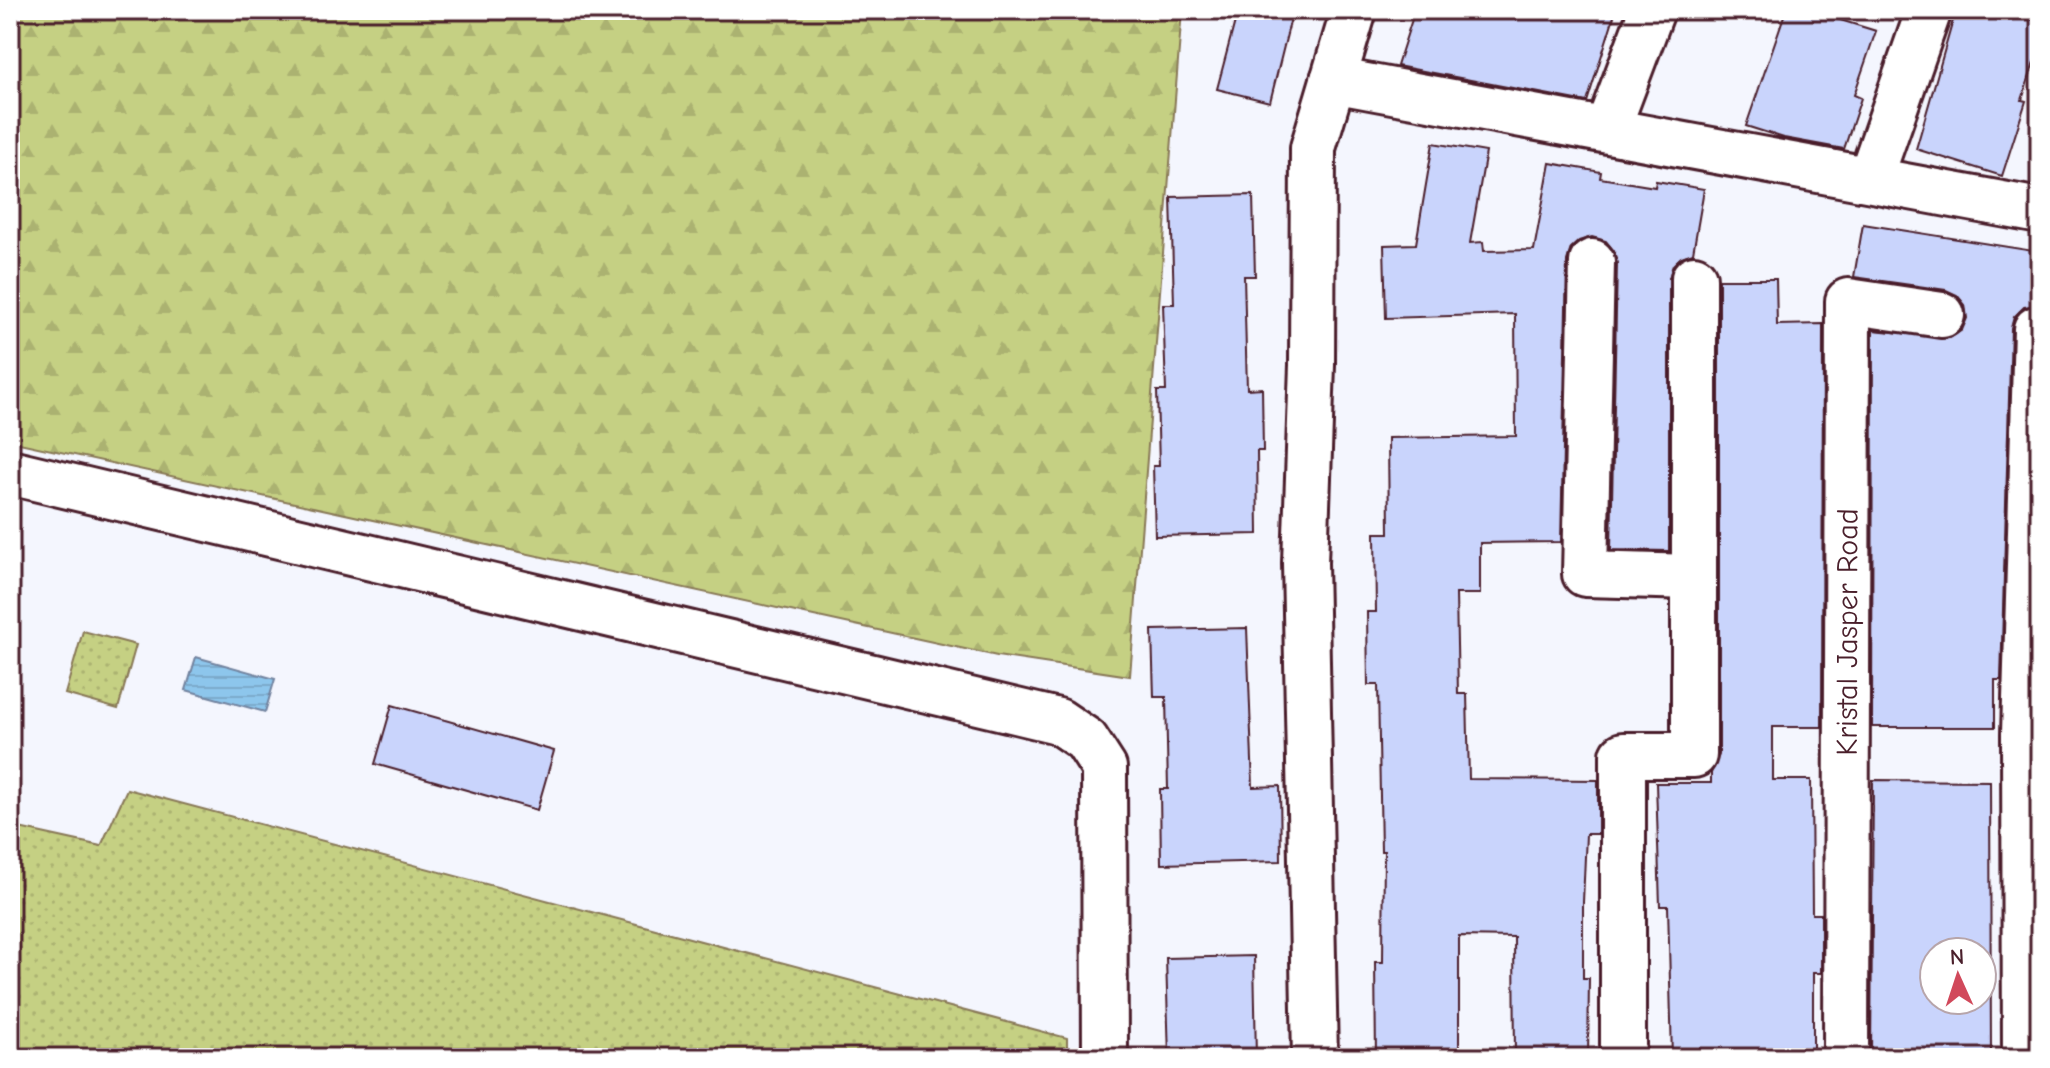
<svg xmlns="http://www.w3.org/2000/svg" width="2050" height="1068" font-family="'Comic Neue',sans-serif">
	<defs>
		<pattern id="grass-dots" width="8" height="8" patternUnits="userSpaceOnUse" patternTransform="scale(2)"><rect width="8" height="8" fill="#c5d083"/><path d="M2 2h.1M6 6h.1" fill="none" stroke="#abb271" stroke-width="1.8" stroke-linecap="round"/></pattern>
		<pattern id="forest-firs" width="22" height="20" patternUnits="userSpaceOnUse" patternTransform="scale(2)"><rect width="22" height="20" fill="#c5d083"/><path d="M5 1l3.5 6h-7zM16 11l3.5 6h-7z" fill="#abb271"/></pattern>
		<pattern id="water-rules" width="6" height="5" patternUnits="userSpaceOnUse" patternTransform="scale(2)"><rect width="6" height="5" fill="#8dc6ec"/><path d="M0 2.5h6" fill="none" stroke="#7baacb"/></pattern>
	</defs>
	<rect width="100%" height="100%" fill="#f4f6fe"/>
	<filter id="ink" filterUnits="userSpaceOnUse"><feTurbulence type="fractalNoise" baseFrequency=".0125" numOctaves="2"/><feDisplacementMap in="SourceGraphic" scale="16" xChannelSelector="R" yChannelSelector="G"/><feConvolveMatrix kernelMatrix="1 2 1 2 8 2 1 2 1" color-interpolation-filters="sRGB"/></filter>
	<g filter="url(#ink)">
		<path fill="url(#grass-dots)" stroke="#887857" stroke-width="2" d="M 83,631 L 136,645 L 118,709 L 65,694 Z
			M 127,789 L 1067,1038 L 1067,1058 L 10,1058 L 10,826 L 101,846 Z"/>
		<path fill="url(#forest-firs)" stroke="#887857" stroke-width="2" d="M 10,10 L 1182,10 L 1130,676 L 997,656 L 10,441 Z"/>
		<path fill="url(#water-rules)" stroke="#72839f" stroke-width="2" d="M 196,657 L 275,679 L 265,712 L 186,690 Z"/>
		<path fill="#c9d4fc" stroke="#4a1f2b" stroke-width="2" fill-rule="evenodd" d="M 1238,10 L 1293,10 L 1270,102 L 1217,89 Z
			M 1415,10 L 1616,10 L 1587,102 L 1397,66 Z
			M 1786,10 L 1808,10 L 1876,31 L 1854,95 L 1861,98 L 1844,149 L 1784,138 L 1746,126 Z
			M 1956,10 L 2002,10 L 2040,22 L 2040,44 L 2022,100 L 2026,101 L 2002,176 L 1916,149 Z
			M 1433,143 L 1486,152 L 1470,243 L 1483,242 L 1484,251 L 1534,250 L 1550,163 L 1601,172 L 1600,178 L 1655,187 L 1656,181 L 1704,189 L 1693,253 L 1681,257 L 1673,265 L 1669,278 L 1669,551 L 1611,550 L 1617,263 L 1614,251 L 1606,241 L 1592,237 L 1579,241 L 1571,248 L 1567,261 L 1561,542 L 1480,543 L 1480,594 L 1456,594 L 1458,694 L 1467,694 L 1469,779 L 1598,780 L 1598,834 L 1586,834 L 1583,902 L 1583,978 L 1589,978 L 1588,1058 L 1515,1058 L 1514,937 L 1459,936 L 1459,1058 L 1376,1058 L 1375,962 L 1383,962 L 1384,851 L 1381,851 L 1378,685 L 1368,685 L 1367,612 L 1376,612 L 1375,533 L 1389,533 L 1388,438 L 1516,436 L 1515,314 L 1386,318 L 1384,245 L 1416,244 Z
			M 1253,195 L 1255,276 L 1244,276 L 1247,389 L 1262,388 L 1263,451 L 1257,451 L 1258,534 L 1155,536 L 1153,466 L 1159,466 L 1157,391 L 1166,391 L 1163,304 L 1174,304 L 1171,197 Z
			M 1863,224 L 2040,252 L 2040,305 L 2024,307 L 2014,317 L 2011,328 L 2001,680 L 1995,680 L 1995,727 L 1872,727 L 1873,330 L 1950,338 L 1962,330 L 1967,318 L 1965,305 L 1957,295 L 1946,290 L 1854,277 Z
			M 1719,279 L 1776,279 L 1777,325 L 1823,324 L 1822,727 L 1773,727 L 1773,780 L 1811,780 L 1812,914 L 1821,914 L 1821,973 L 1813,973 L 1813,1058 L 1672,1058 L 1668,906 L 1660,906 L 1656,783 L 1711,783 L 1711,773 L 1719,755 Z
			M 1247,628 L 1253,787 L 1280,786 L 1281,861 L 1161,864 L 1160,789 L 1168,789 L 1166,697 L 1154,697 L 1152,630 Z
			M 392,705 L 554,751 L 537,810 L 375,764 Z
			M 1873,780 L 1990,781 L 1991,1058 L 1871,1058 ZM 1934,952 L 1982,952 L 1982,1000 L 1934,1000 Z
			M 1254,956 L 1256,1058 L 1169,1058 L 1166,958 Z"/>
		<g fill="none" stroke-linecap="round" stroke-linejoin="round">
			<defs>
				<g id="minor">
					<path d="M 1333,80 L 2040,211"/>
					<path d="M 1607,130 L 1652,10"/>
					<path d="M 1870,179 L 1929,10"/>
					<path d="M 1592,262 L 1585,574 L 1694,577"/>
					<path d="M 10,472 L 1058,721 L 1086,740 L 1104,768 L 1105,1058"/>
					<path d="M 1315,1058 L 1305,563 L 1312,365 L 1313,148 L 1354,10"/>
					<path d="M 1623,1058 L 1623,755 L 1694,755 L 1694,278"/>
					<path id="s1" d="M 1846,1058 L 1848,301 L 1942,315"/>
					<path d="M 2025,1058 L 2024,734 L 2036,329"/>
				</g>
			</defs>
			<use href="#minor" stroke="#4a1f2b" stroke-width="50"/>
			<use href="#minor" stroke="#fff" stroke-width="44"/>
		</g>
	</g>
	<g text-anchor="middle" stroke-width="8" stroke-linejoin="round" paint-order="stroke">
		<g font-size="30" fill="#4a1f2b" stroke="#fff">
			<text dy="10" stroke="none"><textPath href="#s1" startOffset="426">Kristal Jasper Road</textPath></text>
		</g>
	</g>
	<rect width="2050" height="1068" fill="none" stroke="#fff" stroke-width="40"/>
	<rect x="20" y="20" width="2010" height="1028" fill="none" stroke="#4a1f2b" stroke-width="3" filter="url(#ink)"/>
	<g transform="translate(1958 976) rotate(357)"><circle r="38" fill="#ffffff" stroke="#b7a5aa" stroke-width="2"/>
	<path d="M0-6L14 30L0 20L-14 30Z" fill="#d1495b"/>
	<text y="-12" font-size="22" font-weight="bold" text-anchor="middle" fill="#4a1f2b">N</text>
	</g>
</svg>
